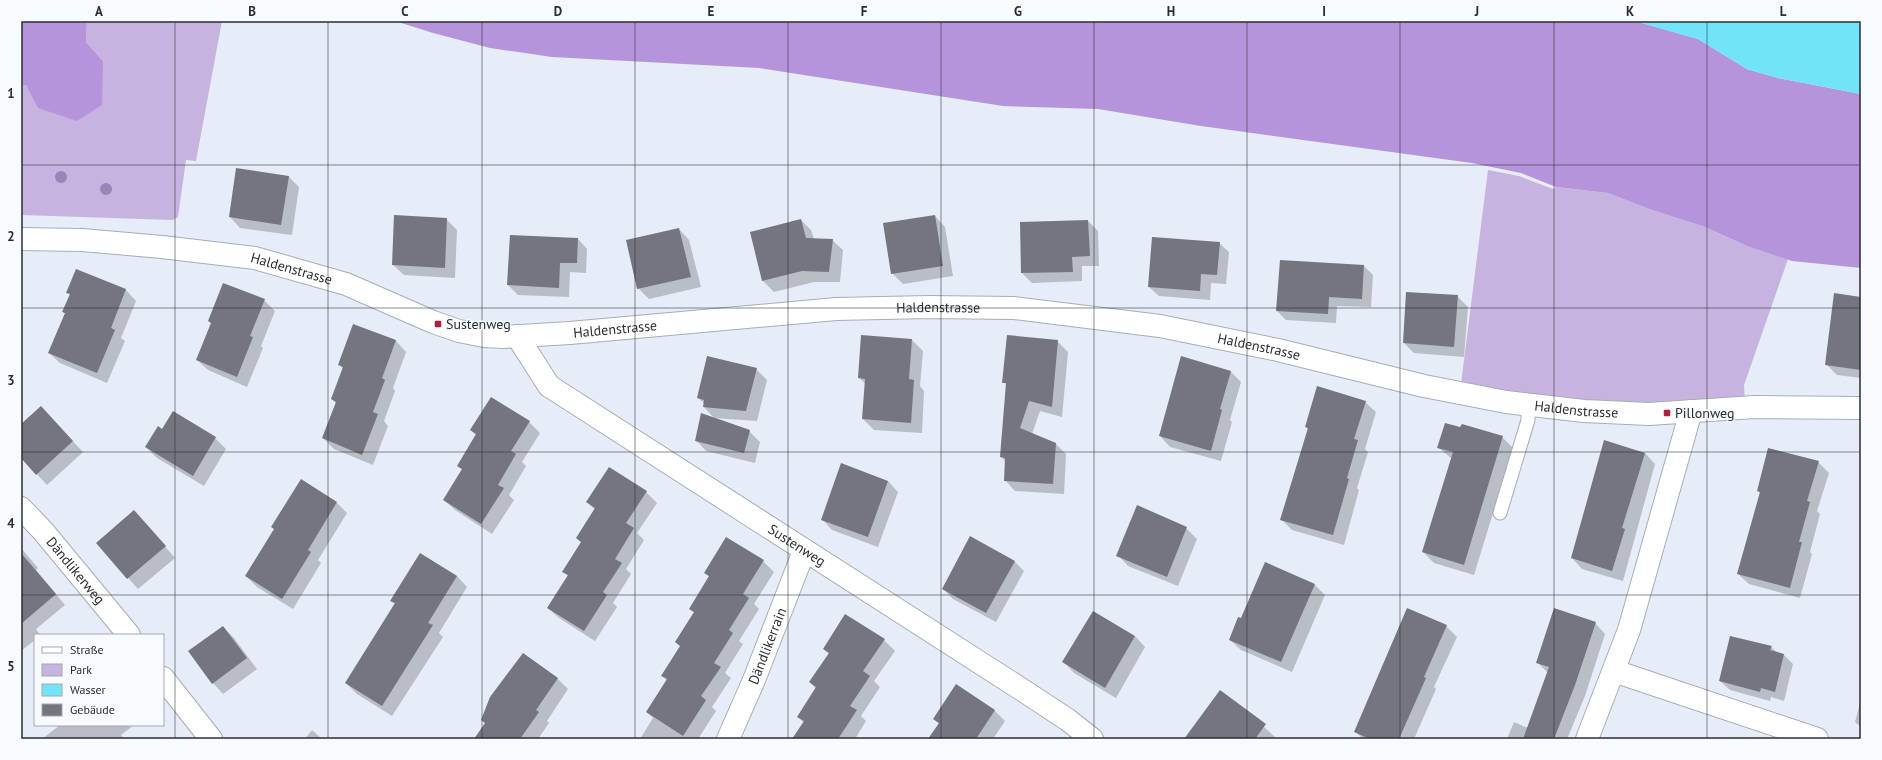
<svg xmlns="http://www.w3.org/2000/svg" width="1882" height="760" font-family="'PT Sans',sans-serif">
	<rect width="100%" height="100%" fill="#e6edf8"/>
	<path fill="#c7b3e0" d="M 87,21 L 222,21 L 196,161 L 186,160 L 178,217 L 173,220 L 21,215 L 21,85 L 26,85 L 39,108 L 103,61 L 86,42 Z
		M 1488,170 L 1519,176 L 1553,189 L 1556,187 L 1608,193 L 1649,209 L 1705,227 L 1747,246 L 1788,259 L 1744,385 L 1745,406 L 1691,410 L 1460,392 Z"/>
	<path fill="#b694dc" d="M 21,21 L 87,21 L 86,42 L 103,61 L 102,105 L 77,121 L 38,108 L 26,85 L 21,85 Z
		M 395,21 L 1635,21 L 1698,39 L 1747,69 L 1778,78 L 1861,94 L 1861,268 L 1792,261 L 1747,246 L 1705,227 L 1649,209 L 1608,193 L 1556,187 L 1521,173 L 1472,163 L 1201,126 L 1098,109 L 1003,106 L 759,68 L 552,57 L 490,48 L 433,33 Z"/>
	<path fill="#72e4f8" d="M 1635,21 L 1861,21 L 1861,94 L 1778,78 L 1747,69 L 1698,39 Z"/>
	<path fill="#0003" d="M 288,176 L 299,187 L 292,235 L 240,228 L 230,217 Z
		M 935,216 L 945,227 L 953,276 L 903,284 L 892,273 Z
		M 446,219 L 457,230 L 455,278 L 404,275 L 393,265 Z
		M 801,220 L 811,230 L 814,239 L 832,240 L 843,250 L 840,282 L 814,282 L 774,292 L 763,281 L 751,232 Z
		M 1088,221 L 1098,231 L 1099,266 L 1082,266 L 1082,281 L 1032,283 L 1022,273 Z
		M 679,229 L 689,240 L 701,287 L 649,299 L 638,288 Z
		M 510,236 L 578,239 L 587,249 L 586,273 L 570,272 L 569,297 L 518,295 L 508,285 Z
		M 1219,243 L 1229,252 L 1226,284 L 1211,283 L 1210,300 L 1159,296 L 1149,287 Z
		M 1364,266 L 1373,275 L 1371,307 L 1337,306 L 1336,323 L 1286,320 L 1277,311 Z
		M 76,271 L 126,290 L 136,301 L 121,338 L 125,341 L 107,383 L 60,363 L 49,353 L 66,314 L 64,312 L 70,295 L 67,292 Z
		M 1457,296 L 1468,307 L 1464,357 L 1414,353 L 1404,343 Z
		M 1861,298 L 1861,378 L 1837,375 L 1826,364 Z
		M 264,300 L 275,311 L 261,346 L 263,348 L 247,387 L 208,370 L 197,360 Z
		M 354,325 L 396,341 L 406,352 L 393,388 L 395,391 L 384,421 L 388,426 L 373,465 L 334,449 L 323,438 L 337,404 L 332,399 L 343,369 L 339,364 Z
		M 862,337 L 912,340 L 923,351 L 920,386 L 924,391 L 922,433 L 874,430 L 863,419 L 866,384 L 859,378 Z
		M 1057,341 L 1068,352 L 1062,417 L 1040,411 L 1032,434 L 1055,443 L 1066,454 L 1064,494 L 1015,491 L 1005,480 L 1006,462 L 1001,457 L 1007,386 L 1004,382 Z
		M 1181,357 L 1231,372 L 1241,382 L 1230,420 L 1232,422 L 1221,461 L 1170,447 L 1160,436 Z
		M 756,369 L 767,380 L 757,421 L 714,418 L 704,407 L 705,404 L 698,398 Z
		M 1365,402 L 1376,412 L 1365,449 L 1368,452 L 1357,488 L 1359,490 L 1344,545 L 1292,530 L 1281,519 L 1308,430 L 1306,427 Z
		M 173,412 L 215,438 L 226,449 L 204,486 L 157,458 L 146,447 L 162,430 Z
		M 51,418 L 83,452 L 47,485 L 21,457 L 21,425 Z
		M 529,422 L 540,433 L 522,462 L 526,466 L 509,495 L 514,500 L 492,534 L 455,510 L 444,500 L 463,470 L 458,466 L 477,436 L 471,430 Z
		M 749,431 L 760,442 L 755,463 L 706,451 L 696,440 Z
		M 1502,437 L 1513,448 L 1474,575 L 1434,563 L 1423,552 L 1452,459 L 1438,447 Z
		M 1645,453 L 1655,464 L 1623,581 L 1582,569 L 1572,558 Z
		M 1818,462 L 1829,473 L 1817,511 L 1820,514 L 1810,552 L 1812,554 L 1800,598 L 1749,584 L 1738,574 L 1760,493 L 1758,491 Z
		M 301,481 L 337,503 L 347,513 L 318,560 L 321,563 L 293,609 L 257,587 L 246,576 L 275,529 Z
		M 888,481 L 898,492 L 878,547 L 832,530 L 822,519 Z
		M 646,492 L 657,503 L 637,533 L 644,540 L 626,569 L 631,574 L 613,603 L 617,607 L 595,641 L 559,618 L 548,608 L 568,576 L 564,572 L 582,543 L 577,538 L 595,510 L 587,502 Z
		M 134,511 L 175,558 L 138,589 L 97,543 Z
		M 1186,528 L 1197,539 L 1178,586 L 1128,566 L 1118,555 Z
		M 21,548 L 38,568 L 36,570 L 65,605 L 36,629 L 40,635 L 35,635 L 35,640 L 21,651 Z
		M 421,554 L 457,576 L 467,587 L 439,633 L 443,637 L 392,716 L 357,694 L 346,683 L 395,604 L 391,601 Z
		M 763,561 L 774,572 L 754,604 L 759,609 L 739,641 L 743,644 L 725,673 L 731,678 L 712,707 L 716,711 L 698,739 L 640,739 L 653,718 L 647,712 L 667,680 L 663,676 L 681,647 L 676,642 L 695,613 L 690,609 L 710,577 L 705,573 Z
		M 1014,561 L 1024,571 L 996,622 L 953,599 L 943,589 Z
		M 1266,563 L 1315,585 L 1325,595 L 1292,672 L 1241,650 L 1230,640 L 1241,619 Z
		M 1595,623 L 1605,634 L 1585,696 L 1567,739 L 1507,739 L 1514,722 L 1528,728 L 1548,673 L 1538,663 Z
		M 1446,626 L 1457,637 L 1434,687 L 1436,689 L 1414,739 L 1363,739 L 1356,732 Z
		M 223,627 L 234,638 L 257,669 L 223,694 L 213,683 Z
		M 1135,636 L 1145,647 L 1116,698 L 1074,673 L 1064,662 Z
		M 884,640 L 895,651 L 874,681 L 880,687 L 861,716 L 866,721 L 855,739 L 794,739 L 804,723 L 798,717 L 816,689 L 810,682 L 829,654 L 824,649 Z
		M 1771,647 L 1778,653 L 1784,655 L 1793,664 L 1784,701 L 1771,697 L 1770,701 L 1730,690 L 1720,681 Z
		M 523,654 L 558,679 L 568,689 L 547,721 L 549,723 L 538,739 L 475,739 L 486,723 Z
		M 1861,699 L 1861,727 L 1855,722 Z
		M 994,710 L 1005,721 L 993,739 L 929,739 L 939,724 L 934,719 Z
		M 60,725 L 134,725 L 121,735 L 124,739 L 42,739 Z
		M 1264,727 L 1275,737 L 1273,739 L 1195,739 Z
		M 312,730 L 322,739 L 305,739 Z"/>
	<path fill="#74757f" d="M 236,168 L 289,176 L 281,225 L 229,217 Z
		M 394,215 L 447,218 L 445,268 L 392,265 Z
		M 935,215 L 943,266 L 891,274 L 883,223 Z
		M 801,219 L 806,238 L 833,239 L 829,272 L 802,271 L 762,281 L 750,232 Z
		M 1088,220 L 1090,256 L 1072,257 L 1073,272 L 1021,273 L 1020,222 Z
		M 679,228 L 691,277 L 637,289 L 626,240 Z
		M 510,235 L 578,238 L 577,263 L 560,263 L 559,288 L 507,285 Z
		M 1152,237 L 1220,242 L 1217,275 L 1201,274 L 1200,291 L 1148,287 Z
		M 1280,260 L 1364,265 L 1362,299 L 1329,297 L 1328,314 L 1276,311 Z
		M 76,269 L 126,289 L 111,328 L 115,330 L 97,373 L 48,353 L 65,313 L 62,312 L 70,294 L 66,293 Z
		M 223,283 L 265,299 L 250,336 L 253,337 L 237,377 L 196,360 L 211,323 L 208,321 Z
		M 1406,292 L 1458,295 L 1454,347 L 1403,343 Z
		M 1834,293 L 1861,297 L 1861,370 L 1825,365 Z
		M 353,324 L 396,340 L 382,378 L 385,380 L 373,412 L 378,414 L 362,455 L 322,438 L 336,402 L 331,399 L 343,367 L 338,365 Z
		M 861,335 L 912,339 L 909,379 L 914,380 L 911,423 L 862,419 L 865,379 L 858,378 Z
		M 1007,335 L 1058,340 L 1052,407 L 1029,401 L 1020,428 L 1056,443 L 1053,484 L 1004,481 L 1005,458 L 1000,457 L 1006,383 L 1002,383 Z
		M 707,356 L 757,368 L 746,411 L 703,407 L 704,400 L 697,398 Z
		M 1181,356 L 1231,371 L 1220,409 L 1222,410 L 1211,451 L 1159,436 Z
		M 1317,386 L 1366,401 L 1354,439 L 1358,440 L 1347,478 L 1349,479 L 1333,535 L 1280,520 L 1308,428 L 1305,427 Z
		M 491,397 L 530,421 L 511,451 L 516,454 L 498,485 L 504,488 L 481,524 L 443,500 L 462,469 L 457,466 L 476,434 L 470,430 Z
		M 41,406 L 73,441 L 36,475 L 21,458 L 21,424 Z
		M 173,411 L 216,437 L 193,476 L 145,447 L 158,426 L 162,429 Z
		M 701,413 L 750,430 L 744,453 L 695,441 Z
		M 1445,423 L 1460,427 L 1462,424 L 1503,436 L 1464,565 L 1422,552 L 1453,452 L 1437,448 Z
		M 1604,440 L 1645,453 L 1622,528 L 1625,529 L 1612,571 L 1571,558 Z
		M 1768,448 L 1819,461 L 1807,501 L 1810,502 L 1799,542 L 1802,542 L 1790,588 L 1737,574 L 1760,492 L 1757,491 Z
		M 841,463 L 888,481 L 868,537 L 821,520 Z
		M 609,467 L 647,491 L 626,523 L 634,528 L 615,559 L 622,563 L 603,592 L 607,595 L 584,631 L 547,608 L 568,575 L 562,572 L 581,542 L 576,538 L 595,508 L 586,502 Z
		M 301,479 L 337,502 L 308,550 L 311,552 L 282,599 L 245,576 L 274,529 L 271,527 Z
		M 1137,505 L 1187,527 L 1167,577 L 1116,556 Z
		M 134,510 L 166,546 L 127,579 L 96,543 Z
		M 970,536 L 1015,561 L 986,613 L 942,589 Z
		M 726,537 L 764,560 L 743,594 L 749,598 L 729,630 L 733,633 L 714,663 L 721,667 L 701,696 L 706,700 L 683,736 L 646,712 L 667,679 L 661,676 L 680,646 L 675,642 L 694,612 L 689,609 L 709,576 L 704,573 Z
		M 21,553 L 56,594 L 21,624 Z
		M 420,553 L 457,576 L 428,623 L 433,625 L 382,706 L 345,683 L 395,603 L 390,601 Z
		M 1265,562 L 1315,584 L 1281,662 L 1229,640 L 1238,617 L 1241,618 Z
		M 1407,608 L 1447,625 L 1424,677 L 1426,678 L 1399,739 L 1370,739 L 1354,732 Z
		M 1554,608 L 1596,622 L 1575,685 L 1554,739 L 1523,739 L 1549,667 L 1536,663 Z
		M 1093,611 L 1135,636 L 1105,688 L 1062,662 Z
		M 845,614 L 885,639 L 863,671 L 870,676 L 850,706 L 857,710 L 838,739 L 792,739 L 804,721 L 797,717 L 816,687 L 809,682 L 829,653 L 823,649 Z
		M 223,626 L 247,658 L 212,684 L 188,651 Z
		M 1730,636 L 1772,646 L 1770,650 L 1784,654 L 1775,692 L 1761,688 L 1760,692 L 1719,681 Z
		M 523,653 L 558,678 L 536,710 L 539,712 L 520,739 L 474,739 L 485,723 L 481,720 L 490,697 Z
		M 956,684 L 995,710 L 976,739 L 928,739 L 939,723 L 933,719 Z
		M 1220,690 L 1266,724 L 1255,739 L 1184,739 Z"/>
	<g fill="none" stroke-linecap="round" stroke-linejoin="round">
		<defs>
			<path id="service" d="M 1500,513 L 1528,420 L 1528,405"/>
			<g id="minor">
				<path id="s1" d="M 21,239 L 82,240 L 162,247 L 255,258 L 346,284 L 433,322 L 459,331 L 484,336 L 503,337 L 570,333 L 836,309 L 929,307 L 1014,308 L 1160,326 L 1278,350 L 1424,386 L 1506,402 L 1584,411 L 1649,414 L 1755,407 L 1861,408"/>
				<path id="s2" d="M 517,336 L 549,386 L 1024,691 L 1068,720 L 1092,739"/>
				<path id="s3" d="M 21,508 L 43,531 L 129,635"/>
				<path d="M 1614,671 L 1817,739"/>
				<path d="M 163,678 L 211,739"/>
				<path id="s4" d="M 728,739 L 754,680 L 804,551"/>
				<path d="M 1587,739 L 1629,630 L 1691,411"/>
			</g>
		</defs>
		<use href="#service" stroke="#a6adb6" stroke-width="15"/>
		<use href="#minor" stroke="#a6adb6" stroke-width="24"/>
		<use href="#service" stroke="#fff" stroke-width="13"/>
		<use href="#minor" stroke="#fff" stroke-width="22"/>
	</g>
	<g fill="#9a85b8">
		<circle cx="61" cy="177" r="6"/>
		<circle cx="106" cy="189" r="6"/>
	</g>
	<path fill="none" stroke="#2a2c30" stroke-width="1" stroke-opacity="0.55" d="M 175,21 L 175,739M 328,21 L 328,739M 482,21 L 482,739M 635,21 L 635,739M 788,21 L 788,739M 941,21 L 941,739M 1094,21 L 1094,739M 1247,21 L 1247,739M 1400,21 L 1400,739M 1554,21 L 1554,739M 1707,21 L 1707,739M 21,165 L 1861,165M 21,308 L 1861,308M 21,452 L 1861,452M 21,595 L 1861,595"/>
	<g fill="#b11e3d" stroke="#f7fafe" stroke-width="1.5">
		<rect x="434" y="320" width="8" height="8" rx="2"/>
		<rect x="1663" y="409" width="8" height="8" rx="2"/>
	</g>
	<g text-anchor="middle" stroke-width="3" stroke-linejoin="round" paint-order="stroke">
		<g font-size="14" fill="#2a2c30" stroke="#f7fafe">
			<text dy="5" stroke="none"><textPath href="#s1" startOffset="273">Haldenstrasse</textPath></text>
			<text dy="5" stroke="none"><textPath href="#s1" startOffset="933">Haldenstrasse</textPath></text>
			<text dy="5" stroke="none"><textPath href="#s1" startOffset="609">Haldenstrasse</textPath></text>
			<text dy="5" stroke="none"><textPath href="#s1" startOffset="1257">Haldenstrasse</textPath></text>
			<text dy="5" stroke="none"><textPath href="#s1" startOffset="1581">Haldenstrasse</textPath></text>
			<text dy="5" stroke="none"><textPath href="#s2" startOffset="354">Sustenweg</textPath></text>
			<text dy="5" stroke="none"><textPath href="#s3" startOffset="83">Dändlikerweg</textPath></text>
			<text dy="5" stroke="none"><textPath href="#s4" startOffset="101">Dändlikerrain</textPath></text>
		</g>
		<g font-size="14" fill="#2a2c30" stroke="#f7fafe" text-anchor="start">
			<text x="446" y="329">Sustenweg</text>
			<text x="1675" y="418">Pillonweg</text>
		</g>
	</g>
	<rect width="1882" height="760" fill="none" stroke="#f7fafe" stroke-width="44"/>
	<rect x="34" y="634" width="130" height="92" fill="#f7fafe" stroke="#a5a8ac"/>
	<rect x="42" y="647" width="20" height="6" fill="#ffffff" stroke="#a5a8ac"/>
	<text x="70" y="654" font-size="12" fill="#2a2c30">Straße</text>
	<rect x="42" y="664" width="20" height="12" fill="#c7b3e0" stroke="#a5a8ac"/>
	<text x="70" y="674" font-size="12" fill="#2a2c30">Park</text>
	<rect x="42" y="684" width="20" height="12" fill="#72e4f8" stroke="#a5a8ac"/>
	<text x="70" y="694" font-size="12" fill="#2a2c30">Wasser</text>
	<rect x="42" y="704" width="20" height="12" fill="#74757f" stroke="#a5a8ac"/>
	<text x="70" y="714" font-size="12" fill="#2a2c30">Gebäude</text>
	<rect x="22" y="22" width="1838" height="716" fill="none" stroke="#2a2c30" stroke-width="1.5"/>
	<g font-size="13" text-anchor="middle" font-weight="bold" fill="#2a2c30">
		<text x="99" y="16">A</text>
		<text x="252" y="16">B</text>
		<text x="405" y="16">C</text>
		<text x="558" y="16">D</text>
		<text x="711" y="16">E</text>
		<text x="864" y="16">F</text>
		<text x="1018" y="16">G</text>
		<text x="1171" y="16">H</text>
		<text x="1324" y="16">I</text>
		<text x="1477" y="16">J</text>
		<text x="1630" y="16">K</text>
		<text x="1783" y="16">L</text>
		<text x="11" y="98">1</text>
		<text x="11" y="241">2</text>
		<text x="11" y="385">3</text>
		<text x="11" y="528">4</text>
		<text x="11" y="671">5</text>
	</g>
</svg>
